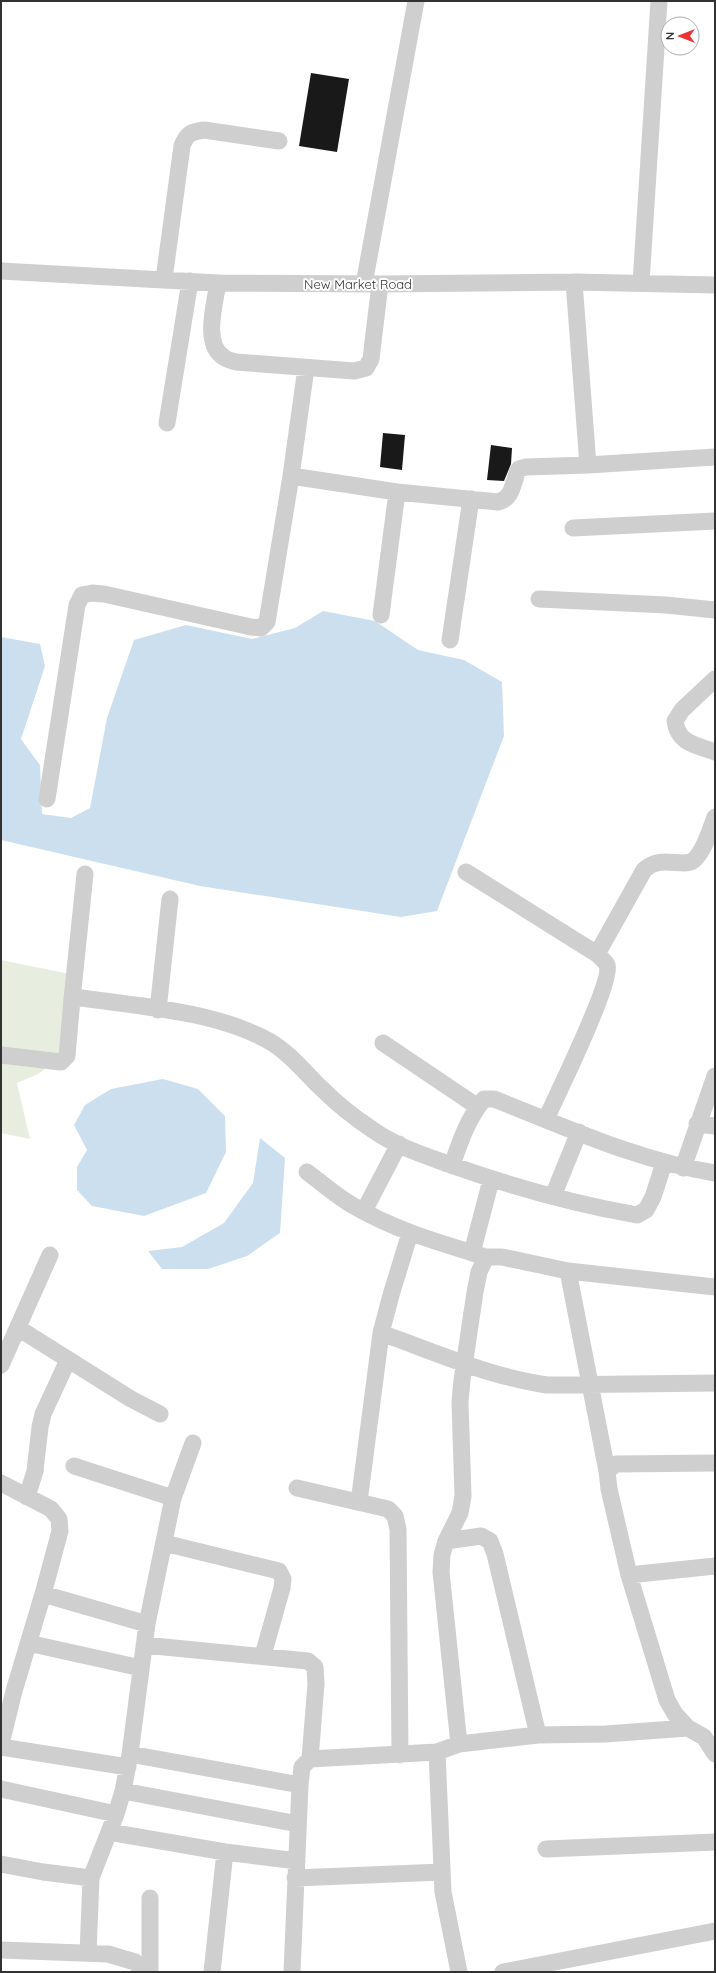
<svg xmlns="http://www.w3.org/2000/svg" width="716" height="1973" font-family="Quicksand,sans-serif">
	<rect width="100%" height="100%" fill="#fff"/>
	<path fill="#e7eee0" d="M 1,960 L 70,974 L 59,1059 L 38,1074 L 17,1083 L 30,1139 L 1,1133 Z"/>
	<path fill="#ccdfee" d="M 323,611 L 375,621 L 418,650 L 464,660 L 502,682 L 504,736 L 437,911 L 401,917 L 200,886 L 1,840 L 1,637 L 40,644 L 45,666 L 21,739 L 40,765 L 42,814 L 71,818 L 90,808 L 107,718 L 134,640 L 186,625 L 252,639 L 295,628 Z
		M 163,1079 L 198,1089 L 225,1116 L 226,1152 L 206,1193 L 144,1216 L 92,1206 L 77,1190 L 77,1167 L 87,1150 L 74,1125 L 85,1105 L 111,1089 Z
		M 260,1138 L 285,1158 L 280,1233 L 247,1256 L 208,1269 L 162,1269 L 148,1251 L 182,1247 L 224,1223 L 253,1183 Z"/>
	<path fill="#191919" d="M 311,73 L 349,79 L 337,152 L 299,146 Z
		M 383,433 L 405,435 L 402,470 L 380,467 Z
		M 491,445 L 512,448 L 511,464 L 504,481 L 487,480 Z"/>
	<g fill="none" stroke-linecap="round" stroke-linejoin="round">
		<path stroke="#cfcfcf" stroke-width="17" d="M 1,271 L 218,283 L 380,284 L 574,282 L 715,285
			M 164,279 L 182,146 C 187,133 191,132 204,130 L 279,141
			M 574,282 L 588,465
			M 218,283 C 215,303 202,346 225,358 C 228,360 233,361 236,362 L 354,371 L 366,368 L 371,359 L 380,284
			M 641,283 L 659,1
			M 364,284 L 416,1
			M 167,423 L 190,281
			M 291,476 L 397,492 L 498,502 C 514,498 512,482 519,469 L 526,467 L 588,465 L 715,457
			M 573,528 L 715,521
			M 539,599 L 666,605 L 715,610
			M 381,615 L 397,492
			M 450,640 L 471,499
			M 715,679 L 682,710 L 675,721 C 678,744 696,745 715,752
			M 47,799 L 77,605 L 82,595 L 92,593 L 104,594 L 251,627 L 261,628 L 267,622 L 291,476 L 306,368
			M 466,872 L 597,954 C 600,957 606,962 607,965 C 613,981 556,1097 546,1119
			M 597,954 L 644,870 C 662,853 685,870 695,859 C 705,849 710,830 715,817
			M 72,999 L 85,874
			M 158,1010 L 170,899
			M 383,1043 L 478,1107
			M 1,1055 L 61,1062 L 67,1056 L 72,999 L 82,998 C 142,1007 215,1011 269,1041 C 288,1052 303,1070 319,1086 C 335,1102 353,1117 373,1130 C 397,1147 426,1156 454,1166 C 513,1187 575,1204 637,1215 L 646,1210 L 653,1197 L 664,1163
			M 697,1124 L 715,1126
			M 452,1165 C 460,1142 468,1118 484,1099 L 494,1099 C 566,1127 638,1161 715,1173
			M 683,1168 L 715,1076
			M 307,1172 C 322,1183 336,1196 352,1205 C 394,1230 440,1243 486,1257
			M 553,1196 L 579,1132
			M 364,1211 L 399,1144
			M 472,1253 L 491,1180
			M 568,1271 L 607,1471
			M 18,1328 L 131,1399 L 160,1414
			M 381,1333 C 435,1352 490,1377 547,1385 L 715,1383
			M 1,1365 L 50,1255
			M 715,1463 L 616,1464 L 607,1471 L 609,1489 L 629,1575 L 667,1700 L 675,1714 L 688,1728 L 704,1737 L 715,1754
			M 74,1466 L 173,1498
			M 1,1483 L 51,1509 L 59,1519 L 60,1531 L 43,1594 L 14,1691 L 1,1744
			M 297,1488 L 388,1509 L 395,1516 L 398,1529 L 400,1755
			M 27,1497 L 35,1471 L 40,1427 L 43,1414 L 68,1360
			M 359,1502 L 381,1333 L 391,1295 L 410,1233
			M 446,1541 L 481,1536 L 490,1541 L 495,1554 L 538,1735
			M 164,1543 L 279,1571 L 283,1579 L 282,1588 L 263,1655
			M 629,1575 L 715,1566
			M 43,1594 L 147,1624
			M 28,1643 L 141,1668
			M 144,1645 L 308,1661 L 315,1667 L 316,1684 L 310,1759
			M 459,1744 L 441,1572 L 442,1555 L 446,1541 L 460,1513 L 463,1496 L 460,1402 L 462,1380 L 475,1292 L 479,1272 L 486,1257 L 502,1257 L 568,1271 L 715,1287
			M 1,1747 L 128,1767
			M 437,1752 L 443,1892 L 459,1972
			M 130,1754 L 300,1785
			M 1,1789 L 116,1814
			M 123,1791 L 298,1824
			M 109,1832 L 225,1852 L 297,1861
			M 546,1849 L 715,1842
			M 1,1864 L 43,1872 L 91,1878
			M 295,1878 L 442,1872
			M 150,1898 L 150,1972
			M 1,1950 L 108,1954 L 135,1962 L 143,1972
			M 88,1953 L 91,1878 L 116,1814 L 123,1791 L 130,1754 L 147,1624 L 173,1498 L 193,1443
			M 212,1972 L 225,1852
			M 292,1972 L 300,1785 L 302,1767 L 310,1759 L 437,1752 L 459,1744 L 538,1735 L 605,1734 L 688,1728
			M 503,1972 L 715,1931"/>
	</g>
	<g text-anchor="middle" stroke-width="4" stroke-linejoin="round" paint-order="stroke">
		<g font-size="13" fill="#323232" stroke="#fff">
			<text x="358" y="289">New Market Road</text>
		</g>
	</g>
	<rect width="716" height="1973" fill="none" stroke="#323232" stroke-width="4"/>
	<g transform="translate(680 36) rotate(270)"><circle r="19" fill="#ffffff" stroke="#adadad"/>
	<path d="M0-3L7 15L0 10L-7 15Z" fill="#eb3234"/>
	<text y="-6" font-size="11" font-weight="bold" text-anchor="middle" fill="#323232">N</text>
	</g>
</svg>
